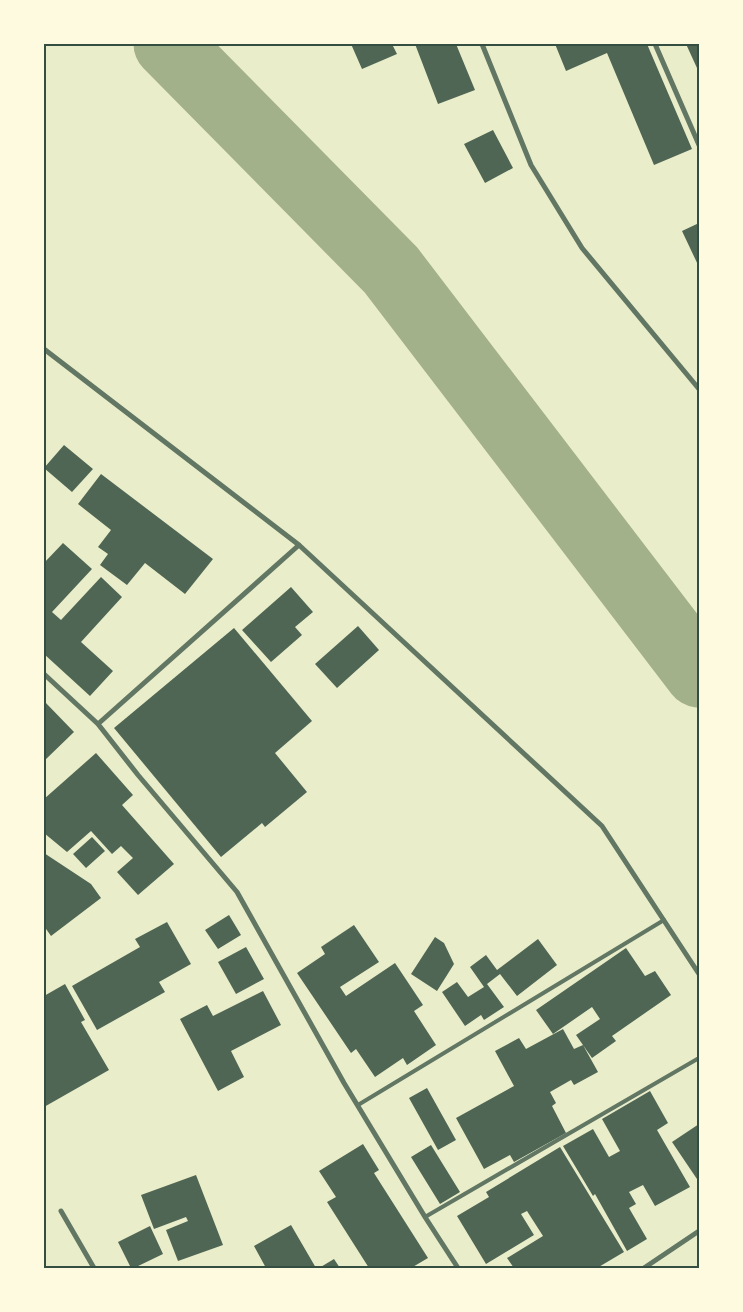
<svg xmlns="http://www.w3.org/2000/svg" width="743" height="1312" font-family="'Fira Sans Condensed',sans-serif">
	<rect width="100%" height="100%" fill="#e9edc9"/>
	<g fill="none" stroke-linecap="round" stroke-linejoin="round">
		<path stroke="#a3b18a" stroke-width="69" d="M 168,44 L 391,270 L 699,673"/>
	</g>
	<path fill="#4f6655" d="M 351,44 L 392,44 L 397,54 L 362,69 Z
		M 415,44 L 456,44 L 475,90 L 438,104 Z
		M 555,44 L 647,44 L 692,149 L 654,165 L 607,53 L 566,71 Z
		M 686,44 L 699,44 L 699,68 L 697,68 Z
		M 493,130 L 513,168 L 485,183 L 464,144 Z
		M 699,223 L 699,267 L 682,231 Z
		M 64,445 L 93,469 L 72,492 L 44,468 Z
		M 101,474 L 213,559 L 185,594 L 145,563 L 127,585 L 100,565 L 108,554 L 98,547 L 111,530 L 78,504 Z
		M 63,543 L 92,569 L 52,612 L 61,620 L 101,577 L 122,597 L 81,642 L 113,671 L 90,696 L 44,654 L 44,563 Z
		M 291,587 L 313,612 L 295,627 L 302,635 L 271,662 L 242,630 Z
		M 358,626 L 379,650 L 337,688 L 315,664 Z
		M 234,628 L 312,721 L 275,753 L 307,792 L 265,827 L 262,823 L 221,857 L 114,728 Z
		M 44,701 L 74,732 L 44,761 Z
		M 96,753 L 133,795 L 122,805 L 174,864 L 138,895 L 117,872 L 133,858 L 121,846 L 112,854 L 91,831 L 67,852 L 44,833 L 44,799 Z
		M 92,837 L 105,851 L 86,868 L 73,854 Z
		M 44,853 L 91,884 L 101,898 L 51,936 L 44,926 Z
		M 229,915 L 241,935 L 218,949 L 205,930 Z
		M 167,922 L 191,964 L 159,982 L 165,992 L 97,1030 L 72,986 L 140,947 L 135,939 Z
		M 354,925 L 379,962 L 340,987 L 346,996 L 395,963 L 423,1005 L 414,1011 L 436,1045 L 407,1065 L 403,1058 L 375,1077 L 356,1049 L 351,1053 L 297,973 L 325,954 L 321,947 Z
		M 435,937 L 444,943 L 454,964 L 437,991 L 411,974 Z
		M 538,939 L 557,965 L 517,996 L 500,974 L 487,984 L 504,1007 L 484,1020 L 481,1015 L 465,1026 L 442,992 L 457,982 L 468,997 L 484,987 L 470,967 L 486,955 L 497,970 Z
		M 246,947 L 264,979 L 236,994 L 218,962 Z
		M 626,948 L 645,976 L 655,971 L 671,995 L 612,1036 L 616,1041 L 592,1058 L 576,1035 L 600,1019 L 592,1007 L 553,1034 L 536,1010 Z
		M 65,984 L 85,1020 L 81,1022 L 109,1070 L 44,1107 L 44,996 Z
		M 263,991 L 281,1025 L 231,1051 L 244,1077 L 218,1091 L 180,1019 L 207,1005 L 213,1016 Z
		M 563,1029 L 574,1049 L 583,1045 L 598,1072 L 574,1085 L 571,1080 L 550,1092 L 556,1103 L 552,1106 L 566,1133 L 514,1162 L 510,1155 L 484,1169 L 456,1118 L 514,1086 L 495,1051 L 519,1038 L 526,1049 Z
		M 427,1088 L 456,1140 L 438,1150 L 409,1098 Z
		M 650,1091 L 668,1123 L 657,1130 L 690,1187 L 655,1206 L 643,1185 L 629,1192 L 636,1204 L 629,1208 L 647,1239 L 627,1251 L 595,1194 L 593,1196 L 563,1146 L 593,1129 L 609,1157 L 620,1151 L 602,1119 Z
		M 699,1124 L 699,1182 L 672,1142 Z
		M 363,1144 L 379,1170 L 374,1173 L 428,1258 L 411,1268 L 369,1268 L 327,1202 L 336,1197 L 319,1171 Z
		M 431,1145 L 460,1192 L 440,1204 L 411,1157 Z
		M 560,1147 L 624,1252 L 597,1268 L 514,1268 L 507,1258 L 543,1236 L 527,1211 L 521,1214 L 534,1235 L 486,1264 L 457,1216 L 489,1197 L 486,1192 Z
		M 196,1175 L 223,1245 L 178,1261 L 166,1230 L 188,1221 L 186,1217 L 154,1229 L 141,1195 Z
		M 291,1225 L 316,1268 L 266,1268 L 254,1246 Z
		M 150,1226 L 163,1254 L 134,1268 L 131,1268 L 118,1242 Z
		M 334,1259 L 340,1268 L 319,1268 Z"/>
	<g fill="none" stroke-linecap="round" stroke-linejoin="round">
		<path stroke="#617663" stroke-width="4" d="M 358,1105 L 664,920
			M 425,1217 L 699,1058"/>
		<path stroke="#617663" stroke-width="5" d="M 482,44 L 531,165 L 582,248 L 699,389
			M 655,44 L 699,145
			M 44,349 L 299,545 L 602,826 L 699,974
			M 44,674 L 98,724 L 138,775 L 237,892 L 344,1083 L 425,1217 L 458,1268
			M 98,724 L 299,545
			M 61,1211 L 94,1268
			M 644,1268 L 699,1231"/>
	</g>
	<rect width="743" height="1312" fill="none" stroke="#fefae0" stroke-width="90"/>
	<rect x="45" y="45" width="653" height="1222" fill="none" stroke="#344e41" stroke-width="2"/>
</svg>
